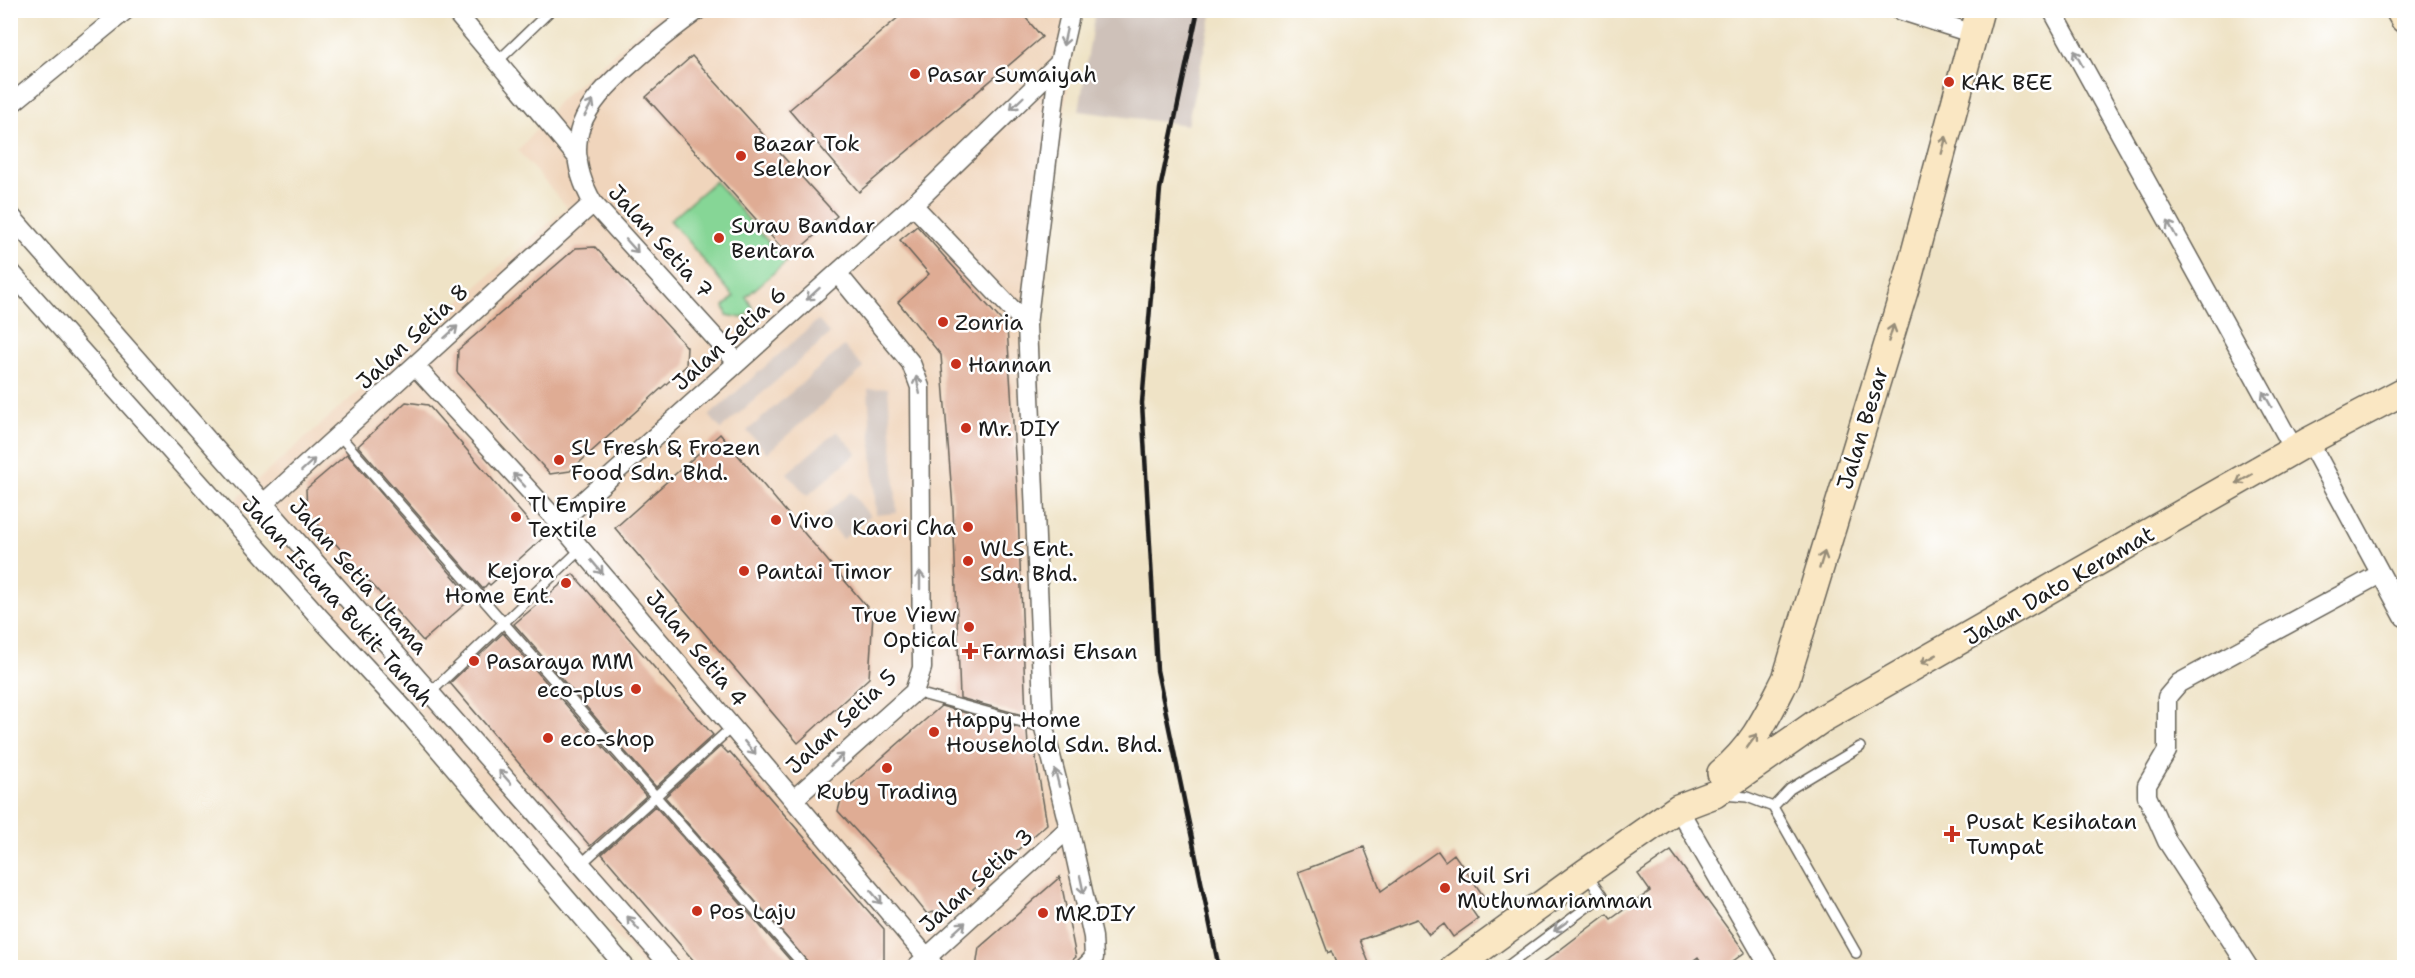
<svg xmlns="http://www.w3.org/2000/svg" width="2415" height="978" font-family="'Shantell Sans',sans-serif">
	<rect width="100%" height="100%" fill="#fff"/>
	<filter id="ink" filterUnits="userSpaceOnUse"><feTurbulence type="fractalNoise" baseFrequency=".0167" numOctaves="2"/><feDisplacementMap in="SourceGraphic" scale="12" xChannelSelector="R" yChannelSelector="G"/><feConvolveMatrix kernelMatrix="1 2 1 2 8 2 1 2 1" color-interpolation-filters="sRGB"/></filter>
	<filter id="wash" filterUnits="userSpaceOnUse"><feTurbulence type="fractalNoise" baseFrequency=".008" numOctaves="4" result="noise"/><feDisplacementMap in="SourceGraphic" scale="24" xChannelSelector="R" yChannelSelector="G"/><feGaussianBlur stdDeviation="1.35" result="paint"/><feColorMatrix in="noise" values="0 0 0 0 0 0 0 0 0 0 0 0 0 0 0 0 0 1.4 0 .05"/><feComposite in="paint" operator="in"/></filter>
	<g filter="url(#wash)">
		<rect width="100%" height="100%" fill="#efe3c6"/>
		<path fill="#f0d5bc" d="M 662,11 L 1080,11 L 1069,78 L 1040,319 L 1043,519 L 1058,741 L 1103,967 L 643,967 L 233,502 L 567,207 L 518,151 L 559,101 Z"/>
		<path fill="#cec1b9" d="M 1095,11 L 1213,11 L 1187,125 L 1079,111 Z
			M 818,320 L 830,334 L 721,429 L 709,416 Z
			M 844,346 L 864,368 L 767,453 L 747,431 Z
			M 888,388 L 897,513 L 876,515 L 868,389 Z
			M 837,431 L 857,453 L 807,496 L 787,473 Z
			M 851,492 L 870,516 L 843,539 L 823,516 Z"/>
		<path fill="#86d696" stroke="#517959" stroke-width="1.5" d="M 715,181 L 786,262 L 746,297 L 754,310 L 742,318 L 727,315 L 724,306 L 734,297 L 670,220 Z"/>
		<g id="blocks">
			<path fill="#dfac94" d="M 907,10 L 1019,10 L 1042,37 L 859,192 L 789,110 Z
				M 692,56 L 837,216 L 790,257 L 646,97 Z
				M 917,226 L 1007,327 L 1017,487 L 1026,716 L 960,698 L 953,508 L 941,355 L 898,302 L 929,274 L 900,240 Z
				M 595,247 L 687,347 L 686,366 L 570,471 L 550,474 L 457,372 L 458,350 L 576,248 Z
				M 406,402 L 428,405 L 543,538 L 490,585 L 488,583 L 483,589 L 358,446 Z
				M 720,434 L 873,614 L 869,678 L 798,743 L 615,528 Z
				M 347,454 L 472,598 L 423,641 L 307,512 L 306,489 Z
				M 573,574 L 713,735 L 656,787 L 514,624 Z
				M 503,633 L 646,796 L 590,846 L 450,683 Z
				M 941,706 L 1027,730 L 1028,746 L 1033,742 L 1047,824 L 955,906 L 927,914 L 889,867 L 838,811 L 843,792 Z
				M 721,746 L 728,753 L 730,752 L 884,929 L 884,959 L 874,968 L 813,968 L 665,797 Z
				M 655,806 L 797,968 L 700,968 L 602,854 Z
				M 1364,847 L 1381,891 L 1438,851 L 1445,861 L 1454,854 L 1485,898 L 1471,909 L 1478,919 L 1453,937 L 1444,924 L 1429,935 L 1417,919 L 1360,940 L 1371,968 L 1338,968 L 1331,951 L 1328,953 L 1298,872 Z
				M 1671,851 L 1745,952 L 1724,968 L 1705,968 L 1698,957 L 1683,968 L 1536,968 L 1607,914 L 1611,919 L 1650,891 L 1638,874 Z
				M 1060,877 L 1076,957 L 1063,968 L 976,968 L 979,948 Z"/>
		</g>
	</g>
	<g filter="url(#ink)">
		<use href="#blocks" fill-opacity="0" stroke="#666258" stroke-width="1.5"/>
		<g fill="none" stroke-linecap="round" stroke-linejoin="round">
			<defs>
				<path id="lane" d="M 497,62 L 551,10
					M 340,436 L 806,968
					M 914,692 L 1044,728
					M 430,693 L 581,549
					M 1723,795 L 1747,797 L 1773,807 L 1856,953
					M 1773,807 L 1790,789 L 1860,747
					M 581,864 L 732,727
					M 1505,968 L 1602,896 L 1586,874"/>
				<path id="street" d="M 454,10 L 578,158
					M 698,10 C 675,27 653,44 632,63 C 584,104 558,141 593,203 L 737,362
					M 1071,10 L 1059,63 L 1027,325 L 1044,728 L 1069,828 L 1093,937 L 1094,958 L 1084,968
					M 1899,10 L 1974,34
					M 2052,10 L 2295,451
					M 10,105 L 126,10
					M 913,205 L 1027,325
					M 10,215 L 672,968
					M 10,271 L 320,618 L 406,711 L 626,968
					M 415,366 L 559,523 L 936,968
					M 2309,441 L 2404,617
					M 264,503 L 593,203
					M 559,523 L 913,205 L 1059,63
					M 794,799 L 914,692 L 922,668 L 920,387 L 911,363 L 837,273
					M 1678,808 L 1770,968
					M 915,968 L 1069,828
					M 2249,968 L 2167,841 L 2147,796 L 2147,785 L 2167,751 L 2167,697 L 2179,683 L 2380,574"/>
				<path id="secondary" d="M 2399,10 L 2404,19
					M 1721,773 C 1754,746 1767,716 1786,679 L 1909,275 L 1980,10
					M 1454,968 L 1585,873 L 1678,808 L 1715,794 L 1822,719 L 2309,441 L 2404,391"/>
			</defs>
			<use href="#lane" stroke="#666258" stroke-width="12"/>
			<use href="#street" stroke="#666258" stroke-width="21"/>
			<use href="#secondary" stroke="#666258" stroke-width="30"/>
			<use href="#lane" stroke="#fff" stroke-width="9"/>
			<use href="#street" stroke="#fff" stroke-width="18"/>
			<use href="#secondary" stroke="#fae7c3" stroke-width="27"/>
			<path stroke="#1c1c1c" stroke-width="4.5" d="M 1198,10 L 1160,189 L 1142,403 L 1157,670 L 1219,968"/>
		</g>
		<defs><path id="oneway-shaft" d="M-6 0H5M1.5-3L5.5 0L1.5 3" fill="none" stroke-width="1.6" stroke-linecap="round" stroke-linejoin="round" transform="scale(1.5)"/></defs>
		<g stroke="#999">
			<use href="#oneway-shaft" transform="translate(1065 37) rotate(102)"/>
			<use href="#oneway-shaft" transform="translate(2078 58) rotate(-119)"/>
			<use href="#oneway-shaft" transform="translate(1017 103) rotate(136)"/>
			<use href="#oneway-shaft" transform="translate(589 108) rotate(-61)"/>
			<use href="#oneway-shaft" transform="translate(2172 229) rotate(-119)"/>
			<use href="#oneway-shaft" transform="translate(632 246) rotate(48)"/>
			<use href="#oneway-shaft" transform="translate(813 294) rotate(138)"/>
			<use href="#oneway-shaft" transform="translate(451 332) rotate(-42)"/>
			<use href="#oneway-shaft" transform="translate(918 385) rotate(-102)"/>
			<use href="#oneway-shaft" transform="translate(2267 399) rotate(-119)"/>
			<use href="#oneway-shaft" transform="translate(308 465) rotate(-42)"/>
			<use href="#oneway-shaft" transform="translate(519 480) rotate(-133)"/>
			<use href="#oneway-shaft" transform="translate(597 567) rotate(50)"/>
			<use href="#oneway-shaft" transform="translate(920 580) rotate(-90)"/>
			<use href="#oneway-shaft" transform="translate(750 748) rotate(50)"/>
			<use href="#oneway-shaft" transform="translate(837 760) rotate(-42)"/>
			<use href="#oneway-shaft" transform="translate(505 777) rotate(-132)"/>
			<use href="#oneway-shaft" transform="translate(1057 778) rotate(-104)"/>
			<use href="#oneway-shaft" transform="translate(1082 885) rotate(78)"/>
			<use href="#oneway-shaft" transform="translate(876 897) rotate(50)"/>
			<use href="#oneway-shaft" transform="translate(633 923) rotate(-131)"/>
			<use href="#oneway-shaft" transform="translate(1561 926) rotate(144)"/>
			<use href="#oneway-shaft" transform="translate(959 928) rotate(-42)"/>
		</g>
		<g stroke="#968c78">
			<use href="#oneway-shaft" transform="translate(1944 145) rotate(-75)"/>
			<use href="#oneway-shaft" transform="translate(1891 333) rotate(-73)"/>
			<use href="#oneway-shaft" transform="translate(2244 479) rotate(150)"/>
			<use href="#oneway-shaft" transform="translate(1822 560) rotate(-73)"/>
			<use href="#oneway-shaft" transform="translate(1929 659) rotate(151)"/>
			<use href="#oneway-shaft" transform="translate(1752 741) rotate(-54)"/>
		</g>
	</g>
	<g fill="#c8321e" stroke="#fff" stroke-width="2">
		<circle cx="915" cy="74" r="6"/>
		<circle cx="1949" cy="82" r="6"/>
		<circle cx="741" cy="156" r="6"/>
		<circle cx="719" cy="238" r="6"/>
		<circle cx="943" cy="322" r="6"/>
		<circle cx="956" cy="364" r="6"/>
		<circle cx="966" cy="428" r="6"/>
		<circle cx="559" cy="460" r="6"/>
		<circle cx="516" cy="517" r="6"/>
		<circle cx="776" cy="520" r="6"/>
		<circle cx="968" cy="527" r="6"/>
		<circle cx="968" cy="561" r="6"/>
		<circle cx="744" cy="571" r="6"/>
		<circle cx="566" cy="583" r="6"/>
		<circle cx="969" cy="627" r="6"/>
		<path d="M967 642h6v6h6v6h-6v6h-6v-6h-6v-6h6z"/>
		<circle cx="474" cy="661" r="6"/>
		<circle cx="636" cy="689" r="6"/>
		<circle cx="934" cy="732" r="6"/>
		<circle cx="548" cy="738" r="6"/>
		<circle cx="887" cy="768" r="6"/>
		<path d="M1949 825h6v6h6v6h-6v6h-6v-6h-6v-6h6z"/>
		<circle cx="1445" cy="888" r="6"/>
		<circle cx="697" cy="911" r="6"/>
		<circle cx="1043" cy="913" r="6"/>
	</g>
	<g text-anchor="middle" stroke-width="5" stroke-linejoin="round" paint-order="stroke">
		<g font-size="22" fill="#1c1c1c" stroke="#fff" text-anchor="start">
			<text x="927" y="82">Pasar Sumaiyah</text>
			<text x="1961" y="90">KAK BEE</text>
			<text x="753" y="151">Bazar Tok<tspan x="753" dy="25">Selehor</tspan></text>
			<text x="731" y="233">Surau Bandar<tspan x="731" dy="25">Bentara</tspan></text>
			<text x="955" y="330">Zonria</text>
			<text x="968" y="372">Hannan</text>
			<text x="978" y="436">Mr. DIY</text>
			<text x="571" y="455">SL Fresh &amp; Frozen<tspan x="571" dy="25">Food Sdn. Bhd.</tspan></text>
			<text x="528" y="512">Tl Empire<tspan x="528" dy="25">Textile</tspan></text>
			<text x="788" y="528">Vivo</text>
			<text x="956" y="535" text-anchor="end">Kaori Cha</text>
			<text x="980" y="556">WLS Ent.<tspan x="980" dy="25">Sdn. Bhd.</tspan></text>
			<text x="554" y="578" text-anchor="end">Kejora<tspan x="554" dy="25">Home Ent.</tspan></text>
			<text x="756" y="579">Pantai Timor</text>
			<text x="957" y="622" text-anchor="end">True View<tspan x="957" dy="25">Optical</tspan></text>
			<text x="982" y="659">Farmasi Ehsan</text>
			<text x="486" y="669">Pasaraya MM</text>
			<text x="624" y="697" text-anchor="end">eco-plus</text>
			<text x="946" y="727">Happy Home<tspan x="946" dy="25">Household Sdn. Bhd.</tspan></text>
			<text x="560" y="746">eco-shop</text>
			<text x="887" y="799" text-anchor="middle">Ruby Trading</text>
			<text x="1966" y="829">Pusat Kesihatan<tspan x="1966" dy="25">Tumpat</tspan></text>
			<text x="1457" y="883">Kuil Sri<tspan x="1457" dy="25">Muthumariamman</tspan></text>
			<text x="709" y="919">Pos Laju</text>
			<text x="1055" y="921">MR.DIY</text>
		</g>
		<g font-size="22" fill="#1c1c1c" stroke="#fff">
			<text transform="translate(661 241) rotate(48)" y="8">Jalan Setia 7</text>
			<text transform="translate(412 336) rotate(-43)" y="8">Jalan Setia 8</text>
			<text transform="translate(729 338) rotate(-42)" y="8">Jalan Setia 6</text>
			<text transform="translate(1862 428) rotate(-73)" y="8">Jalan Besar</text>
			<text transform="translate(359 576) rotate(49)" y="8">Jalan Setia Utama</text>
			<text transform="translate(2059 585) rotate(-30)" y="8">Jalan Dato Keramat</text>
			<text transform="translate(338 601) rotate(48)" y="8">Jalan Istana Bukit Tanah</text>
			<text transform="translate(697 648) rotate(50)" y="8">Jalan Setia 4</text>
			<text transform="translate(841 721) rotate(-43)" y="8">Jalan Setia 5</text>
			<text transform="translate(976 880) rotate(-42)" y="8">Jalan Setia 3</text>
		</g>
	</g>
	<rect width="2415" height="978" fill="none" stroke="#fff" stroke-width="36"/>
</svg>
